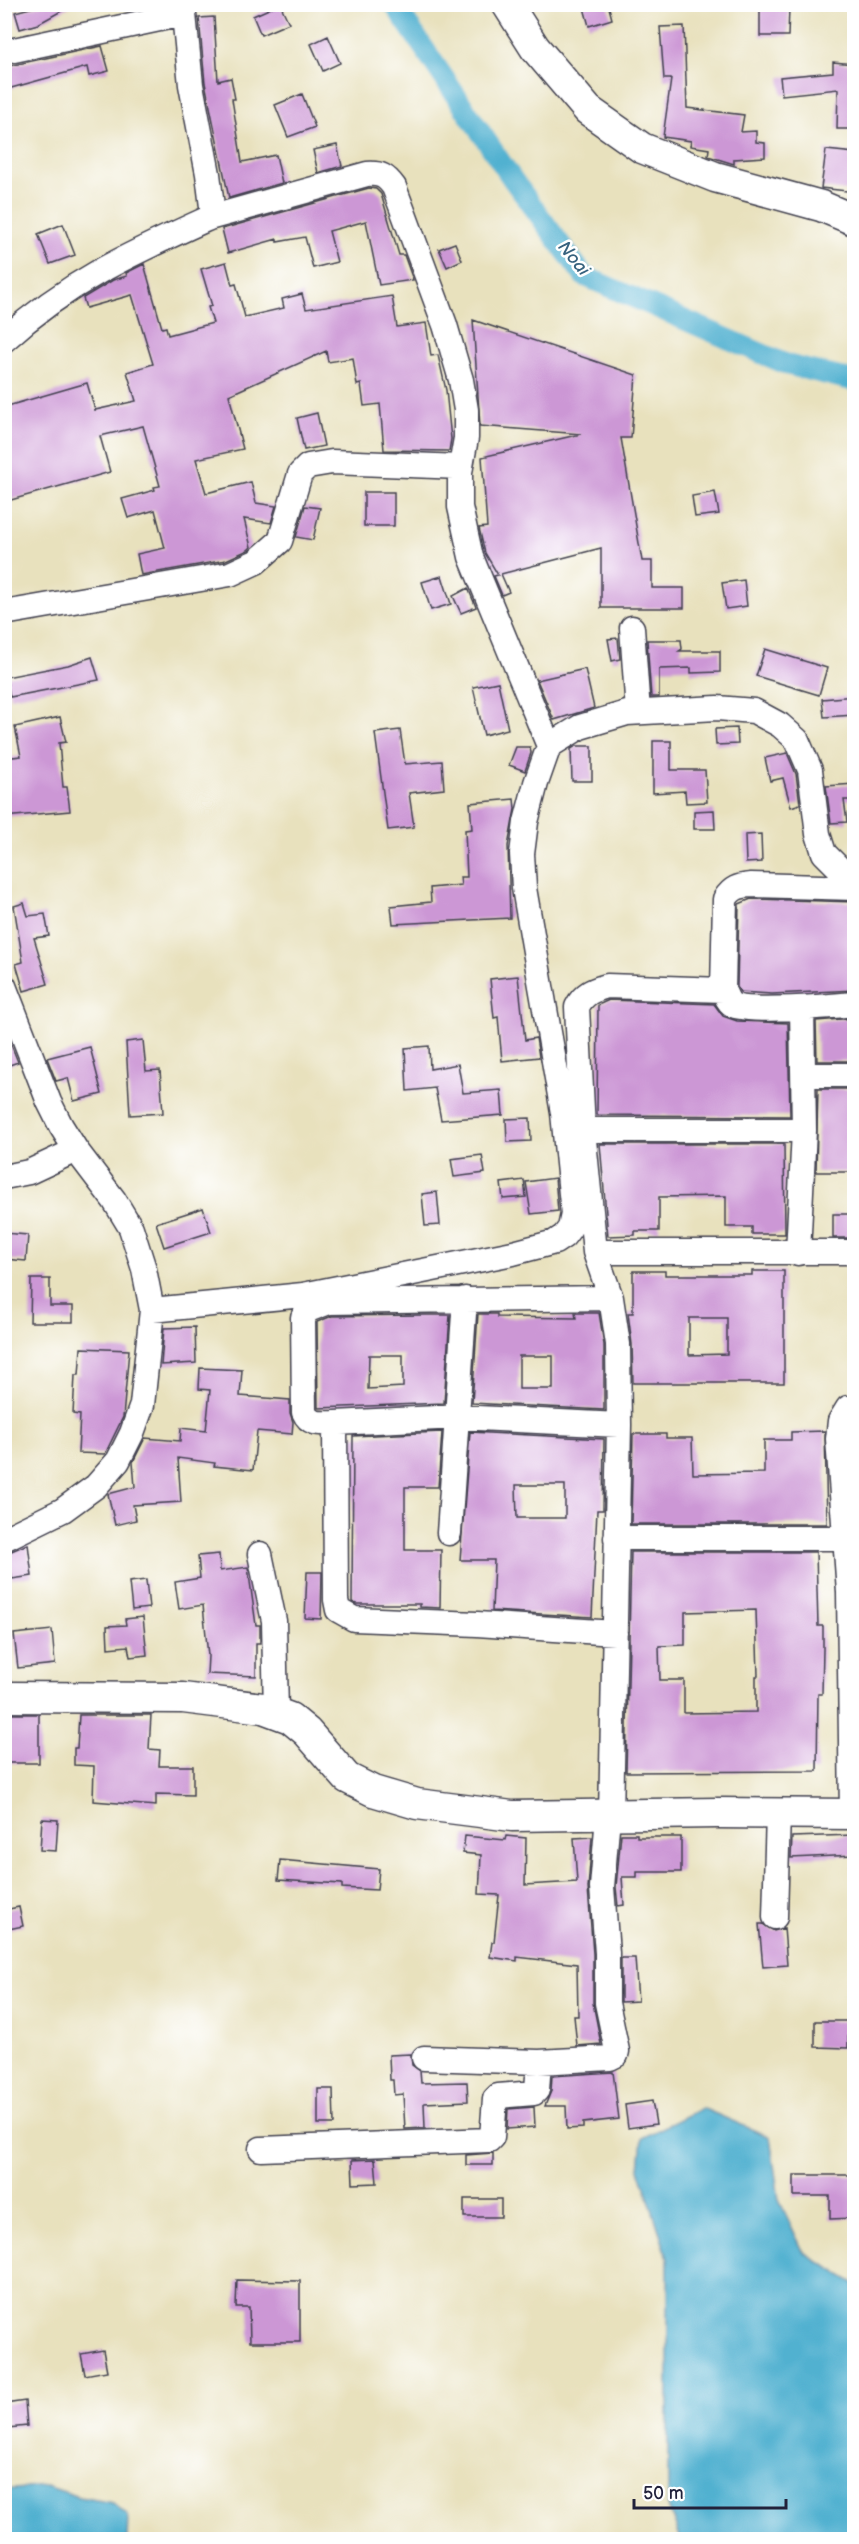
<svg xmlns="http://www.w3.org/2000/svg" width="859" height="2544" font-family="'Balsamiq Sans',sans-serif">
	<rect width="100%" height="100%" fill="#fff"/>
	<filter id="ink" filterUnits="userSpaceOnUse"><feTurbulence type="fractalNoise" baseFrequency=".0167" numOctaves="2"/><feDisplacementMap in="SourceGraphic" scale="12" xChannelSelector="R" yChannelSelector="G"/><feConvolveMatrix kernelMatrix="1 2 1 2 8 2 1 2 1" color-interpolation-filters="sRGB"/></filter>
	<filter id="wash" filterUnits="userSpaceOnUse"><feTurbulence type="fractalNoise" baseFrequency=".008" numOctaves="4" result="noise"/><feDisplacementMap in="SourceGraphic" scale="24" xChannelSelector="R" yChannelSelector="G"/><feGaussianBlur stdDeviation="1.35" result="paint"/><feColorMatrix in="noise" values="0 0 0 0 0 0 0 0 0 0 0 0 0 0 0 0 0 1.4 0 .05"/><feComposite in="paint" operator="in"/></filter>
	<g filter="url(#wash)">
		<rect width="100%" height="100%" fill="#e8e1bd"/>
		<path fill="#51b1d0" stroke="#3a6a86" stroke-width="1.5" d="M 702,2108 L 770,2137 L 779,2200 L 804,2253 L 854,2283 L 854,2539 L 681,2539 L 668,2506 L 668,2258 L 639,2169 L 642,2138 Z
			M 46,2486 L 80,2497 L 113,2503 L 128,2516 L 127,2539 L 5,2539 L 5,2490 Z"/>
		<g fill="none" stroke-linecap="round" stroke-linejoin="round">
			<path stroke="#51b1d0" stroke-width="21" d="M 394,4 L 513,180 L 584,276 L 788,365 L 854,381"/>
		</g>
		<g id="blocks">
			<path fill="#cc97d5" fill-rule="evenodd" d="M 45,4 L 74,4 L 38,24 L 20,29 L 15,12 Z
				M 280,4 L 289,23 L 261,35 L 253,16 Z
				M 583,4 L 608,4 L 612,19 L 589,26 Z
				M 760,8 L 789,8 L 788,36 L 760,36 Z
				M 214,17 L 218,81 L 231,78 L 235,99 L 232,99 L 242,162 L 276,155 L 282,183 L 229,198 L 205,83 L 199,18 Z
				M 684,26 L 687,108 L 744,115 L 741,132 L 756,131 L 756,142 L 765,143 L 765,157 L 734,159 L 734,164 L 708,156 L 709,149 L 690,146 L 691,141 L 663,137 L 671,79 L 664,79 L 660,27 Z
				M 328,36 L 340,63 L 323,71 L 311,44 Z
				M 102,46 L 109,71 L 89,76 L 87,67 L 4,90 L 4,67 Z
				M 833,62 L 854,64 L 852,98 L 855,98 L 855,124 L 851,124 L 851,129 L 837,129 L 838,89 L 782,95 L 780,77 L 833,72 Z
				M 302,94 L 315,127 L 288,137 L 275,105 Z
				M 337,145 L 342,166 L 318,173 L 313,150 Z
				M 826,150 L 855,153 L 855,192 L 821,188 Z
				M 369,188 L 376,189 L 381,194 L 399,255 L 404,255 L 413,280 L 379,285 L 366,221 L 329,231 L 337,262 L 313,268 L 305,237 L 277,242 L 277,239 L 228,253 L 222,229 Z
				M 63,224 L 75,255 L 50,264 L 38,234 Z
				M 455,243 L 462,260 L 447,267 L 439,249 Z
				M 226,262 L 232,285 L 236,284 L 245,317 L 284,308 L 282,299 L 302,294 L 306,309 L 392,296 L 397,327 L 426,323 L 431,356 L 438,355 L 446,390 L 451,439 L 449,451 L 384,450 L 380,404 L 364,406 L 361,384 L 357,385 L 353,358 L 328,362 L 326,351 L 229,395 L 243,449 L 196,459 L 206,493 L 251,482 L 256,503 L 276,506 L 271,523 L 244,519 L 251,547 L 248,550 L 226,560 L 141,575 L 137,554 L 165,548 L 155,510 L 128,518 L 122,499 L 155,490 L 154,487 L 160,486 L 143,426 L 100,436 L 110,472 L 4,502 L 4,407 L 87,383 L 95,410 L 136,401 L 127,372 L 153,364 L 132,295 L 86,308 L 83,298 L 113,280 L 127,276 L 126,273 L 144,264 L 162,328 L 166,327 L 168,335 L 213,323 L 208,307 L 212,306 L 201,269 Z
				M 473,320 L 636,375 L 631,438 L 621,438 L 642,561 L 652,561 L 652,588 L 684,588 L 684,608 L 601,608 L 601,548 L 501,574 L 509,592 L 502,595 L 494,576 L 498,575 L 485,553 L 479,528 L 487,527 L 482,457 L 581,434 L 480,426 Z
				M 317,413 L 324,446 L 304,450 L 297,418 Z
				M 364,492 L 394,492 L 394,526 L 364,526 Z
				M 715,492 L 719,514 L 695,517 L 692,496 Z
				M 305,506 L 320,508 L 313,540 L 296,537 Z
				M 442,576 L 451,604 L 431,610 L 422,582 Z
				M 744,580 L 747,606 L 726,609 L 722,583 Z
				M 468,588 L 476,607 L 461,613 L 453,596 Z
				M 618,638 L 620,659 L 612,661 L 608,639 Z
				M 647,640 L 681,640 L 682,649 L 679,651 L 720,651 L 720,672 L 691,673 L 691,668 L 659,669 L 659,697 L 651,697 Z
				M 765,649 L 827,668 L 819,695 L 756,676 Z
				M 92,657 L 99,680 L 10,697 L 6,677 L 68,665 Z
				M 585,669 L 594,708 L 554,720 L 537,680 Z
				M 498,682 L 508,729 L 484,735 L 473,687 Z
				M 855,696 L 855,715 L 824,717 L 822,699 Z
				M 60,717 L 66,742 L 59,743 L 63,787 L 67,787 L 70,811 L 4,817 L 4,758 L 21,756 L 15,727 Z
				M 737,728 L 738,744 L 716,745 L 715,729 Z
				M 400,730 L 405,764 L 442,761 L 444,789 L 409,793 L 414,827 L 388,830 L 375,733 Z
				M 653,741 L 671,741 L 671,770 L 705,770 L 707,802 L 686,803 L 685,791 L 653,793 Z
				M 576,746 L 592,746 L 592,781 L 572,781 L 571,749 Z
				M 516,747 L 530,747 L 531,753 L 525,771 L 509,765 Z
				M 787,753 L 796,774 L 800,804 L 791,807 L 783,778 L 770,781 L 765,758 Z
				M 855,784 L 855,800 L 844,800 L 847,822 L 831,823 L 826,786 Z
				M 514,799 L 515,809 L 508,846 L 510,918 L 393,924 L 391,906 L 431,902 L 430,888 L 461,885 L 460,877 L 467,877 L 465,830 L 472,829 L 470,803 Z
				M 714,810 L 715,829 L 694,829 L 694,811 Z
				M 761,834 L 762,862 L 746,863 L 745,835 Z
				M 751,899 L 855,902 L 855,990 L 772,994 L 740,992 L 737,987 L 739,904 Z
				M 24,903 L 28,916 L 45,914 L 49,936 L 34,938 L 48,984 L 24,991 L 16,964 L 23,962 L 14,906 Z
				M 518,976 L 525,1040 L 536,1038 L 539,1057 L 502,1061 L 498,1017 L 494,1018 L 490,979 Z
				M 609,1000 L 714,1004 L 723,1016 L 737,1021 L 788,1023 L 790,1116 L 597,1115 L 598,1005 Z
				M 855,1018 L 855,1061 L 817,1061 L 816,1021 Z
				M 4,1027 L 18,1062 L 4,1067 Z
				M 143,1040 L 146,1071 L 160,1070 L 163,1113 L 130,1115 L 126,1042 Z
				M 429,1046 L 430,1069 L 458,1064 L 463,1093 L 501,1090 L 503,1115 L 441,1120 L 435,1088 L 407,1091 L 405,1048 Z
				M 90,1047 L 102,1094 L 74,1101 L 68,1078 L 56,1081 L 47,1058 Z
				M 818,1089 L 855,1089 L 852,1151 L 855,1151 L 855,1172 L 816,1172 Z
				M 530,1118 L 531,1141 L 507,1142 L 506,1119 Z
				M 600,1144 L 784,1144 L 785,1234 L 752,1234 L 752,1227 L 726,1227 L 726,1196 L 659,1197 L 659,1231 L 635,1231 L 635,1235 L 608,1236 Z
				M 482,1155 L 485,1173 L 454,1177 L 451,1159 Z
				M 555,1178 L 558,1211 L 531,1214 L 526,1182 Z
				M 524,1180 L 526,1197 L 503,1199 L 501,1183 Z
				M 437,1192 L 440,1225 L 425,1226 L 422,1194 Z
				M 203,1208 L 211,1232 L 164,1247 L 156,1223 Z
				M 833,1214 L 855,1214 L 855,1238 L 833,1238 Z
				M 4,1233 L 28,1235 L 26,1261 L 4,1259 Z
				M 633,1271 L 665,1271 L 665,1275 L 752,1275 L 752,1271 L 784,1271 L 784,1383 L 633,1383 L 632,1344 L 628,1313 L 633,1313 ZM 689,1318 L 727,1318 L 727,1354 L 689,1355 Z
				M 31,1279 L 50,1279 L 50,1306 L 73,1306 L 73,1322 L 30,1322 Z
				M 575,1313 L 599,1313 L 604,1345 L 604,1410 L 472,1403 L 478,1314 L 497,1314 L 497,1317 L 576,1318 ZM 519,1356 L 553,1356 L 553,1389 L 519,1389 Z
				M 425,1315 L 450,1315 L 444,1403 L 318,1408 L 317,1322 L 332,1316 ZM 369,1355 L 403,1355 L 403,1387 L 368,1389 Z
				M 195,1327 L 196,1363 L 161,1365 L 164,1328 Z
				M 81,1348 L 129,1350 L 123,1417 L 105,1454 L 78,1453 L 80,1415 L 73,1414 L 75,1375 L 79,1375 Z
				M 200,1368 L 242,1370 L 240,1396 L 290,1400 L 290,1413 L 293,1422 L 292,1434 L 257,1431 L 253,1470 L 214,1466 L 215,1463 L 178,1458 L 181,1502 L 133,1505 L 136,1520 L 115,1525 L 108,1494 L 135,1487 L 133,1462 L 145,1438 L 180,1441 L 181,1428 L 206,1431 L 210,1390 L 199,1389 Z
				M 825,1431 L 827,1524 L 631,1524 L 633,1434 L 666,1434 L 666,1438 L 692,1438 L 693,1474 L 764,1473 L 764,1440 L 791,1440 L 791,1432 Z
				M 442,1432 L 438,1487 L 405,1487 L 405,1550 L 441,1550 L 440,1608 L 420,1607 L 420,1604 L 356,1604 L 352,1602 L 353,1436 Z
				M 470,1432 L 604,1439 L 603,1510 L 597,1510 L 592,1617 L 492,1611 L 494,1560 L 460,1560 ZM 516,1485 L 565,1485 L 565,1518 L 517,1518 Z
				M 28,1544 L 32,1576 L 12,1579 L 9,1552 Z
				M 631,1552 L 816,1552 L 818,1626 L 823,1626 L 823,1649 L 822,1694 L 818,1694 L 817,1771 L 626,1772 ZM 756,1610 L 758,1676 L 756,1676 L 756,1712 L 684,1713 L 684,1680 L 660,1680 L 659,1646 L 685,1645 L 685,1612 Z
				M 219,1554 L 220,1571 L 248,1567 L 256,1625 L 260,1625 L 260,1643 L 256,1643 L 256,1676 L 207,1674 L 208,1656 L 203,1605 L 179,1609 L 175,1582 L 200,1578 L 198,1556 Z
				M 307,1572 L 322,1572 L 321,1619 L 305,1618 Z
				M 146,1580 L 149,1608 L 132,1610 L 129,1582 Z
				M 143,1617 L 147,1655 L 130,1657 L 128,1646 L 108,1648 L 107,1626 L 126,1625 L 125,1619 Z
				M 52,1630 L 55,1664 L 18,1668 L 14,1634 Z
				M 4,1714 L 39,1714 L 39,1763 L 4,1763 Z
				M 79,1715 L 151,1715 L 149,1749 L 160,1750 L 159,1766 L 193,1766 L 193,1795 L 156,1794 L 156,1806 L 93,1801 L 94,1766 L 74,1765 L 74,1748 L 77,1748 Z
				M 42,1819 L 58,1820 L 56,1851 L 40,1850 Z
				M 621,1834 L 637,1834 L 637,1837 L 681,1837 L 681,1872 L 637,1872 L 637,1877 L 622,1877 L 624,1905 L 618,1906 L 616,1887 Z
				M 855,1835 L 855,1855 L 791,1858 L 792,1837 Z
				M 465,1836 L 505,1840 L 506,1836 L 526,1838 L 525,1885 L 577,1882 L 574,1838 L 592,1837 L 588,1888 L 593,1954 L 593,2003 L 601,2044 L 577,2046 L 574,2016 L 578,2016 L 577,1964 L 517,1957 L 517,1961 L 490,1957 L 492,1942 L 494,1942 L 499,1895 L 479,1894 L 481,1855 L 463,1853 Z
				M 280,1860 L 379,1869 L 377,1890 L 342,1888 L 342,1884 L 278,1880 Z
				M 19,1907 L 23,1926 L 4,1930 L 4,1910 Z
				M 759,1924 L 763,1924 L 774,1931 L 784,1928 L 787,1965 L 763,1967 Z
				M 621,1958 L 635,1958 L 638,2001 L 621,2002 Z
				M 815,2021 L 848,2021 L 848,2048 L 815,2047 Z
				M 411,2054 L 412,2065 L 420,2071 L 421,2083 L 467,2082 L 468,2101 L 424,2103 L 425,2128 L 405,2129 L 403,2094 L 394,2095 L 393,2080 L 390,2080 L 389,2055 Z
				M 613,2072 L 619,2119 L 583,2123 L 583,2128 L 567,2129 L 566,2106 L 545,2106 L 551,2091 L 552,2076 Z
				M 318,2089 L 333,2089 L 334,2124 L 318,2124 Z
				M 652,2101 L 656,2124 L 628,2128 L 625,2105 Z
				M 534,2107 L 535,2127 L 507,2129 L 508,2109 Z
				M 493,2153 L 493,2165 L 466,2165 L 466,2155 Z
				M 375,2159 L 377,2183 L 353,2184 L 352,2160 Z
				M 794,2175 L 855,2175 L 855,2218 L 830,2219 L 830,2196 L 794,2196 Z
				M 464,2199 L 501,2199 L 501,2217 L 464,2217 Z
				M 237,2280 L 300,2281 L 300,2342 L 250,2342 L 249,2307 L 236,2307 Z
				M 103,2350 L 107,2371 L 85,2375 L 81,2354 Z
				M 25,2401 L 27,2426 L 8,2428 L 5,2404 Z"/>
		</g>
	</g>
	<g filter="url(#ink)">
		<use href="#blocks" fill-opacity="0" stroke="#403f4e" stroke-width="1.5"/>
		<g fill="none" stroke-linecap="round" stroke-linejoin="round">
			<defs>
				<path id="minor" d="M 14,50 L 183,14
					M 209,218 L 367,174 C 381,173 386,176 394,187 L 445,325 L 461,380 L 466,410 L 466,438 L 460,472 L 460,507 L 471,557 L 549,746
					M 4,340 C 69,281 132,253 209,218 L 213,215 L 208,174 L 191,85 L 183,4
					M 4,613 L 230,574 L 256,562 L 280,541 L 300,474 L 308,466 L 332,462 L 461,467
					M 632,628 L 638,712
					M 854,888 L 751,885 C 738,886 732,888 725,899 L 723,990 C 726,995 727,1002 733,1005 C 746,1013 835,1006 854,1004
					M 4,986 L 49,1102 L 61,1126 L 76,1150 L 114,1200 L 131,1228 L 144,1269 L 152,1310 L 142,1405 L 132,1433 L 118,1461 L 96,1486 L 63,1510 L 4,1539
					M 804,1075 L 854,1075
					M 583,1130 L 804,1130
					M 4,1177 L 29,1172 L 76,1150
					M 595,1252 L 854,1252
					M 798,1253 L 804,1130 L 802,1008
					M 611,1298 L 329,1302 L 308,1310 L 303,1317 L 304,1412 C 310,1426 322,1423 335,1423 L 336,1600 L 338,1610 L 354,1619 L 477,1624 L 615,1633
					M 152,1310 L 303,1295 L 513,1253 L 555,1242 L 564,1236 L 570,1228 L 573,1214 L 563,1113 L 524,888 L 522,854 L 526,822 L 536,783 L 549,746 L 580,727 L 627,713 L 717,708 L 754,711 L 780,725 L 797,740 L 810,770 L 818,834 L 824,853 L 840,869 L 854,875
					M 335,1423 L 458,1417 L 619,1425
					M 449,1533 L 465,1299
					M 616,1538 L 846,1538
					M 260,1554 L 274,1621 L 276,1713
					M 852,1814 L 849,1592 L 838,1439 L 840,1421 L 848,1408 L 854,1408
					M 611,1816 L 619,1425 L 618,1344 L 611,1298 L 595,1252 L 583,1130 L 577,1007 C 584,993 593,990 607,986 L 723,990
					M 775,1917 L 778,1813
					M 424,2058 L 539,2062 L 610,2058 L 616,2055 L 617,2051 L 607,2003 L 607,1953 L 602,1887 L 608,1816
					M 261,2149 L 489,2140 L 492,2137 L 495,2099 L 498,2096 L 534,2093 L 537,2090 L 539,2062"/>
				<path id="tertiary" d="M 507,4 L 535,48 L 588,110 L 642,148 L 715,177 L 821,206 L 854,220
					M 4,1697 L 183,1698 L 263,1708 L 290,1718 L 307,1732 L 347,1778 L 373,1791 L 417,1804 L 512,1816 L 717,1813 L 854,1814"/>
			</defs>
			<use href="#minor" stroke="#403f4e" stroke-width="27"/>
			<use href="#tertiary" stroke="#403f4e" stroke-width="33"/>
			<use href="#minor" stroke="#fff" stroke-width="24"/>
			<use href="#tertiary" stroke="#fff" stroke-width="30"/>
		</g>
	</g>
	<g text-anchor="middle" stroke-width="5" stroke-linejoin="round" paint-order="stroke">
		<g font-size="18" font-style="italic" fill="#37627e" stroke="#fff">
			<text transform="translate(574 258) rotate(51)" y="6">Noai</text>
		</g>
	</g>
	<rect width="859" height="2544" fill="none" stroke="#fff" stroke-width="24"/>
	<path d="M634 2499v9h152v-9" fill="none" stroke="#22223b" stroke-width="3"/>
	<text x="643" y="2499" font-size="18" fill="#22223b" stroke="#ffffff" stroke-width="4.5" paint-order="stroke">50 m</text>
</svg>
